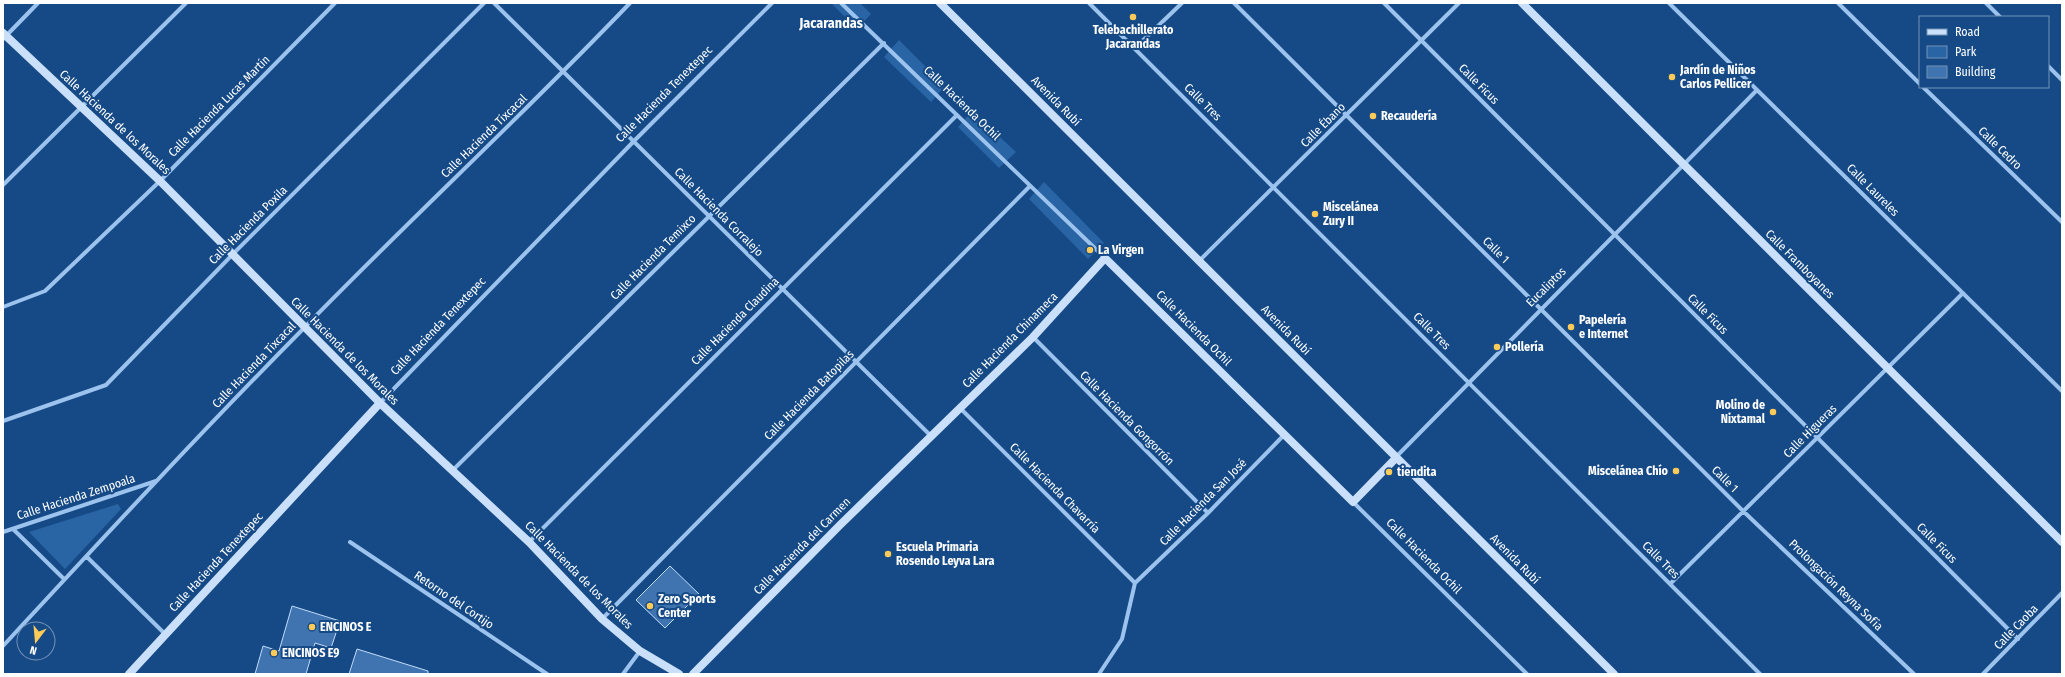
<svg xmlns="http://www.w3.org/2000/svg" width="2065" height="677" font-family="'Fira Sans Condensed',sans-serif">
	<rect width="100%" height="100%" fill="#164a86"/>
	<path fill="#2964a5" d="M 831,3 L 860,3 L 871,14 L 857,29 Z
		M 899,40 L 945,86 L 931,102 L 884,57 Z
		M 972,111 L 1016,152 L 999,168 L 958,127 Z
		M 1044,182 L 1104,243 L 1088,259 L 1029,199 Z
		M 118,504 L 121,509 L 65,569 L 29,532 Z"/>
	<path fill="#3f74b0" stroke="#c1dcfa" d="M 670,566 L 699,594 L 665,628 L 636,600 Z
		M 292,606 L 340,621 L 331,648 L 315,643 L 306,674 L 255,674 L 263,646 L 279,651 Z
		M 357,649 L 428,671 L 428,674 L 349,674 Z"/>
	<g fill="none" stroke-linecap="round" stroke-linejoin="round">
		<path stroke="#9cc3ee" stroke-width="4" d="M 494,3 L 930,435
			M 841,3 L 1105,258
			M 1089,3 L 1760,674
			M 1234,3 L 1743,511 L 1914,674
			M 1384,3 L 2018,639
			M 1669,3 L 2062,391
			M 1838,3 L 1920,84
			M 1986,3 L 2000,17
			M 3,39 L 38,3
			M 1135,48 L 1182,3
			M 2048,66 L 2062,80
			M 1923,87 L 2062,222
			M 3,185 L 186,3
			M 1200,260 L 1459,3
			M 3,307 L 45,291 L 160,181 L 335,3
			M 1033,337 L 1208,513
			M 380,403 L 634,141 L 772,3
			M 960,408 L 1135,583
			M 3,421 L 106,385 L 232,255 L 484,3
			M 1396,457 L 1757,90
			M 453,470 L 884,43
			M 1353,502 L 1527,674
			M 13,529 L 64,579
			M 3,532 L 156,481
			M 350,542 L 547,674
			M 529,542 L 957,115
			M 87,557 L 165,634
			M 1135,583 L 1208,513 L 1284,435
			M 1670,584 L 1963,293
			M 602,619 L 1030,186
			M 3,646 C 102,539 201,432 304,328 C 411,218 524,114 630,3
			M 623,674 L 640,651
			M 1099,674 L 1122,639 L 1135,583
			M 1983,674 L 2062,593"/>
		<path stroke="#c9dffa" stroke-width="8" d="M 940,3 L 1614,674
			M 1522,3 L 2062,542
			M 3,33 L 160,181 L 380,403 L 529,542 L 602,619 L 640,651 L 679,674
			M 129,674 L 380,403
			M 693,674 L 840,525 L 1033,337 L 1105,258 L 1353,502 L 1396,458"/>
	</g>
	<g fill="#ffcb58" stroke="#164a86" stroke-width="1.5">
		<circle cx="1133" cy="17" r="4"/>
		<circle cx="1672" cy="77" r="4"/>
		<circle cx="1373" cy="116" r="4"/>
		<circle cx="1315" cy="214" r="4"/>
		<circle cx="1090" cy="250" r="4"/>
		<circle cx="1571" cy="327" r="4"/>
		<circle cx="1497" cy="347" r="4"/>
		<circle cx="1773" cy="412" r="4"/>
		<circle cx="1676" cy="471" r="4"/>
		<circle cx="1389" cy="472" r="4"/>
		<circle cx="888" cy="554" r="4"/>
		<circle cx="650" cy="606" r="4"/>
		<circle cx="312" cy="627" r="4"/>
		<circle cx="274" cy="653" r="4"/>
	</g>
	<g text-anchor="middle" stroke-width="4" stroke-linejoin="round" paint-order="stroke">
		<g font-size="12" font-weight="bold" fill="#fff" stroke="#164a86" text-anchor="start">
			<text x="1133" y="34" text-anchor="middle">Telebachillerato<tspan x="1133" dy="14">Jacarandas</tspan></text>
			<text x="1680" y="74">Jardín de Niños<tspan x="1680" dy="14">Carlos Pellicer</tspan></text>
			<text x="1381" y="120">Recaudería</text>
			<text x="1323" y="211">Miscelánea<tspan x="1323" dy="14">Zury II</tspan></text>
			<text x="1098" y="254">La Virgen</text>
			<text x="1579" y="324">Papelería<tspan x="1579" dy="14">e Internet</tspan></text>
			<text x="1505" y="351">Pollería</text>
			<text x="1765" y="409" text-anchor="end">Molino de<tspan x="1765" dy="14">Nixtamal</tspan></text>
			<text x="1668" y="475" text-anchor="end">Miscelánea Chío</text>
			<text x="1397" y="476">tiendita</text>
			<text x="896" y="551">Escuela Primaria<tspan x="896" dy="14">Rosendo Leyva Lara</tspan></text>
			<text x="658" y="603">Zero Sports<tspan x="658" dy="14">Center</tspan></text>
			<text x="320" y="631">ENCINOS E</text>
			<text x="282" y="657">ENCINOS E9</text>
		</g>
		<g font-size="12" fill="#fff" stroke="#164a86">
			<text transform="translate(1479 84) rotate(45)" y="4">Calle Ficus</text>
			<text transform="translate(664 94) rotate(-45)" y="4">Calle Hacienda Tenextepec</text>
			<text transform="translate(1056 101) rotate(45)" y="4">Avenida Rubí</text>
			<text transform="translate(1203 102) rotate(45)" y="4">Calle Tres</text>
			<text transform="translate(962 103) rotate(44)" y="4">Calle Hacienda Ochil</text>
			<text transform="translate(219 106) rotate(-45)" y="4">Calle Hacienda Lucas Martín</text>
			<text transform="translate(115 122) rotate(43)" y="4">Calle Hacienda de los Morales</text>
			<text transform="translate(1323 125) rotate(-45)" y="4">Calle Ébano</text>
			<text transform="translate(484 136) rotate(-44)" y="4">Calle Hacienda Tixcacal</text>
			<text transform="translate(2000 148) rotate(44)" y="4">Calle Cedro</text>
			<text transform="translate(1873 190) rotate(45)" y="4">Calle Laureles</text>
			<text transform="translate(719 212) rotate(45)" y="4">Calle Hacienda Corralejo</text>
			<text transform="translate(248 225) rotate(-45)" y="4">Calle Hacienda Poxila</text>
			<text transform="translate(1496 250) rotate(45)" y="4">Calle 1</text>
			<text transform="translate(653 257) rotate(-45)" y="4">Calle Hacienda Temixco</text>
			<text transform="translate(1800 264) rotate(45)" y="4">Calle Framboyanes</text>
			<text transform="translate(1546 287) rotate(-45)" y="4">Eucaliptos</text>
			<text transform="translate(1708 314) rotate(45)" y="4">Calle Ficus</text>
			<text transform="translate(735 321) rotate(-45)" y="4">Calle Hacienda Claudina</text>
			<text transform="translate(438 326) rotate(-46)" y="4">Calle Hacienda Tenextepec</text>
			<text transform="translate(1194 328) rotate(45)" y="4">Calle Hacienda Ochil</text>
			<text transform="translate(1286 330) rotate(45)" y="4">Avenida Rubí</text>
			<text transform="translate(1432 331) rotate(45)" y="4">Calle Tres</text>
			<text transform="translate(1010 340) rotate(-45)" y="4">Calle Hacienda Chinameca</text>
			<text transform="translate(345 351) rotate(45)" y="4">Calle Hacienda de los Morales</text>
			<text transform="translate(254 365) rotate(-46)" y="4">Calle Hacienda Tixcacal</text>
			<text transform="translate(809 395) rotate(-45)" y="4">Calle Hacienda Batopilas</text>
			<text transform="translate(1127 418) rotate(45)" y="4">Calle Hacienda Gongorrón</text>
			<text transform="translate(1810 431) rotate(-45)" y="4">Calle Higueras</text>
			<text transform="translate(1725 479) rotate(45)" y="4">Calle 1</text>
			<text transform="translate(1055 488) rotate(45)" y="4">Calle Hacienda Chavarría</text>
			<text transform="translate(76 497) rotate(-18)" y="4">Calle Hacienda Zempoala</text>
			<text transform="translate(1203 502) rotate(-45)" y="4">Calle Hacienda San José</text>
			<text transform="translate(1937 543) rotate(45)" y="4">Calle Ficus</text>
			<text transform="translate(802 546) rotate(-45)" y="4">Calle Hacienda del Carmen</text>
			<text transform="translate(1424 556) rotate(45)" y="4">Calle Hacienda Ochil</text>
			<text transform="translate(1515 559) rotate(45)" y="4">Avenida Rubí</text>
			<text transform="translate(1661 560) rotate(45)" y="4">Calle Tres</text>
			<text transform="translate(216 562) rotate(-47)" y="4">Calle Hacienda Tenextepec</text>
			<text transform="translate(579 575) rotate(45)" y="4">Calle Hacienda de los Morales</text>
			<text transform="translate(1836 585) rotate(44)" y="4">Prolongación Reyna Sofía</text>
			<text transform="translate(454 600) rotate(34)" y="4">Retorno del Cortijo</text>
			<text transform="translate(2016 627) rotate(-46)" y="4">Calle Caoba</text>
		</g>
		<g font-size="14" font-weight="bold" fill="#fff" stroke="#164a86">
			<text x="831" y="28">Jacarandas</text>
		</g>
	</g>
	<rect width="2065" height="677" fill="none" stroke="#ffffff" stroke-width="8"/>
	<rect x="1919" y="16" width="130" height="72" fill="#164a86" stroke="#7392b6"/>
	<rect x="1927" y="29" width="20" height="6" fill="#c9dffa" stroke="#7392b6"/>
	<text x="1955" y="36" font-size="12" fill="#ffffff">Road</text>
	<rect x="1927" y="46" width="20" height="12" fill="#2964a5" stroke="#7392b6"/>
	<text x="1955" y="56" font-size="12" fill="#ffffff">Park</text>
	<rect x="1927" y="66" width="20" height="12" fill="#3f74b0" stroke="#7392b6"/>
	<text x="1955" y="76" font-size="12" fill="#ffffff">Building</text>
	<g transform="translate(36 641) rotate(196)"><circle r="19" fill="#164a86" stroke="#7392b6"/>
	<path d="M0-3L7 15L0 10L-7 15Z" fill="#ffcb58"/>
	<text y="-6" font-size="11" font-weight="bold" text-anchor="middle" fill="#ffffff">N</text>
	</g>
</svg>
